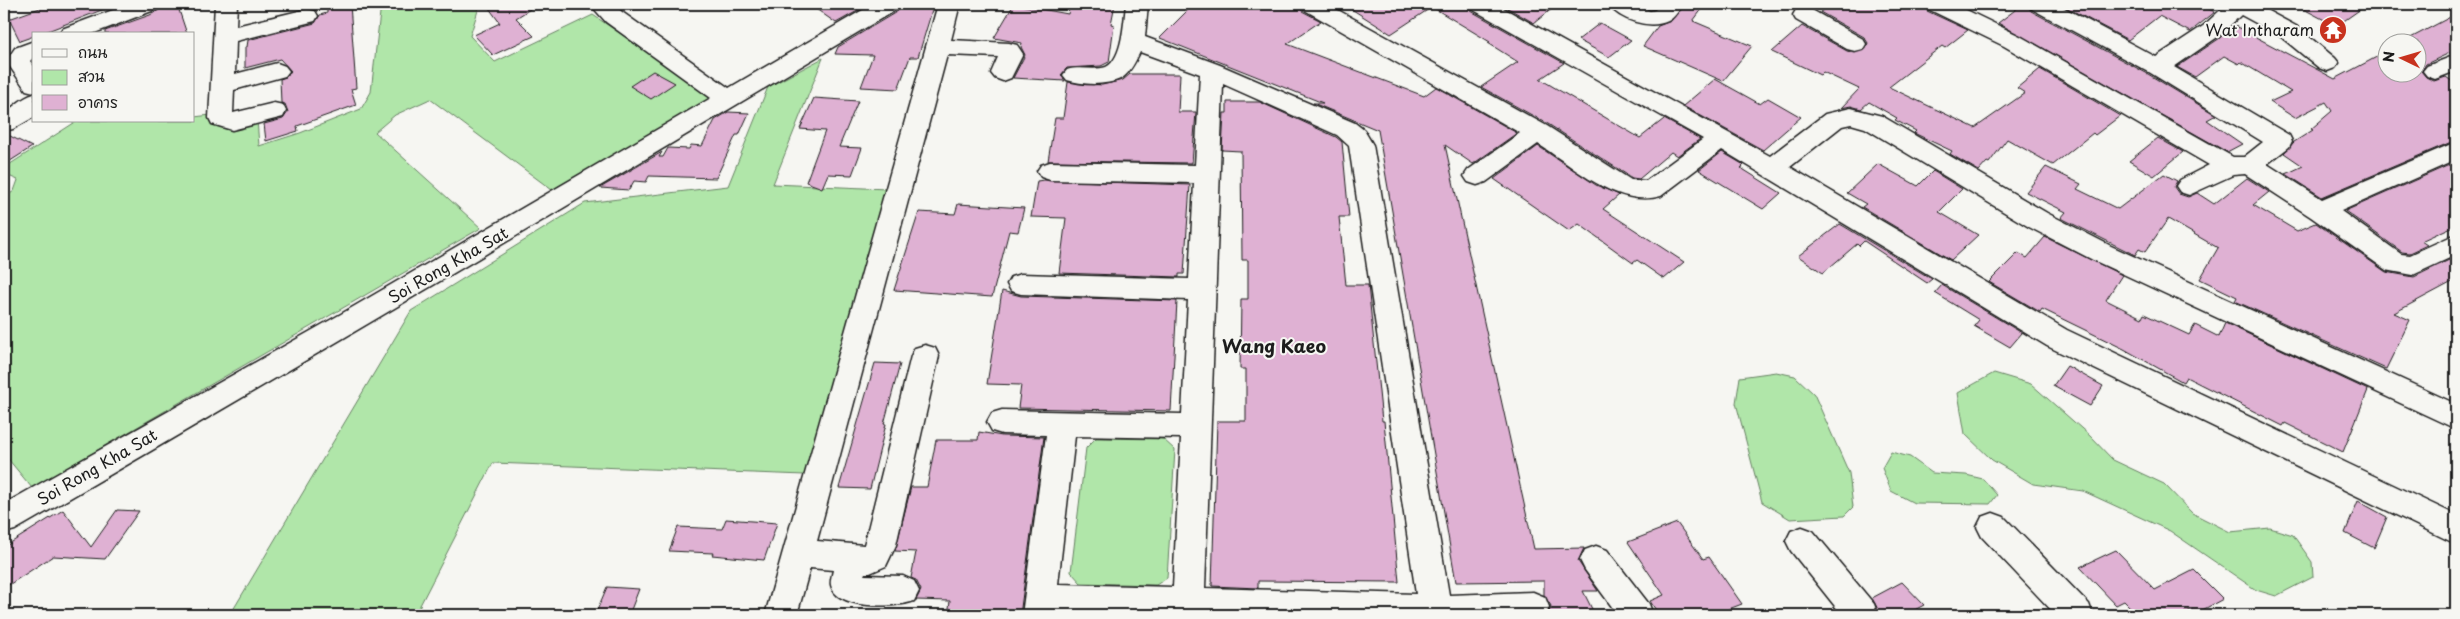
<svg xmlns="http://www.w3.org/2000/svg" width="2460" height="619" font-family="'Playpen Sans','Playpen Sans Thai',sans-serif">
	<rect width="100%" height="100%" fill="#f6f6f2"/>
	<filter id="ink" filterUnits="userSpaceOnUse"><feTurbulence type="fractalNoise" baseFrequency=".02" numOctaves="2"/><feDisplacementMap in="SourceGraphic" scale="10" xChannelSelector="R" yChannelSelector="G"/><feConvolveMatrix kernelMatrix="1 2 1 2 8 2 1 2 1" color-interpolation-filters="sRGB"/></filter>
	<g filter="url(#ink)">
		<path fill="#b0e6a9" stroke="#668162" d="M 381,4 L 480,4 L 470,36 L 495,62 L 593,15 L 714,97 L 552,190 L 430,99 L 395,115 L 375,132 L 481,228 L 32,488 L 4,454 L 4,198 L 14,191 L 18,180 L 4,174 L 4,168 L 77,121 L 194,121 L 194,117 L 211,115 L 257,119 L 259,146 L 300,133 L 361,109 L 371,92 Z
			M 823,58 L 773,184 L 887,189 L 805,475 L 493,463 L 415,615 L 230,615 L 411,311 L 585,203 L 728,186 L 768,87 Z
			M 1776,372 L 1795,376 L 1814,394 L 1849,473 L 1853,507 L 1844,516 L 1790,519 L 1762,502 L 1736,403 L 1740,377 Z
			M 1994,373 L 2031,384 L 2090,436 L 2113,460 L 2164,484 L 2192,513 L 2230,532 L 2270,528 L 2293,535 L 2312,562 L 2313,577 L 2276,596 L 2256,590 L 2170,531 L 2083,491 L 2033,484 L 1992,460 L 1965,434 L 1958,393 Z
			M 1096,438 L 1163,439 L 1175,450 L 1167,578 L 1156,585 L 1081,583 L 1071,572 L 1086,448 Z
			M 1891,452 L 1910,457 L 1932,473 L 1966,475 L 1983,479 L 1997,495 L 1990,504 L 1914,503 L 1891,491 L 1882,468 Z"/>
		<path fill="#dfb1d3" stroke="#1c1c1c" d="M 51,4 L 112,4 L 112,6 L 40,34 L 34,34 L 34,36 L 20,41 L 9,19 Z
			M 162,4 L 177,4 L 187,34 L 105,34 L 105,31 L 150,15 L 159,10 Z
			M 338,4 L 350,4 L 356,88 L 351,89 L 356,105 L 297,126 L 298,131 L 266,141 L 264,124 L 283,119 L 288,112 L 285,104 L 281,103 L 280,79 L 286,77 L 291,71 L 280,59 L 245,68 L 245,47 L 247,47 L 248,40 L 315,23 L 320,15 L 327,13 L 327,6 Z
			M 486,4 L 538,4 L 516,18 L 534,36 L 493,55 L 474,35 L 500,23 Z
			M 809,4 L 870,4 L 836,23 Z
			M 902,4 L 934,4 L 918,57 L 910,57 L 898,89 L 861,87 L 873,55 L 835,54 L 838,47 L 898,11 Z
			M 1014,4 L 1068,14 L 1070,4 L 1115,4 L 1111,24 L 1114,25 L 1109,62 L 1101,66 L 1067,68 L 1061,75 L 1065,81 L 1013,78 L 1025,55 L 1021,47 L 1022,43 L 994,38 Z
			M 1194,4 L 1298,4 L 1302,11 L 1321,21 L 1287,44 L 1424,96 L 1436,87 L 1517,133 L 1473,164 L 1445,145 L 1534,549 L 1584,548 L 1578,561 L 1598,591 L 1583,591 L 1595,615 L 1548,615 L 1551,606 L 1544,595 L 1544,581 L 1456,582 L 1378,130 L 1313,103 L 1323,103 L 1160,38 Z
			M 1330,4 L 1467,4 L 1471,11 L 1564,63 L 1540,79 L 1640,138 L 1664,119 L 1700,139 L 1677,156 L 1671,152 L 1639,179 L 1632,178 L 1548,124 L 1481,87 L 1518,62 L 1488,43 L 1490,42 L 1432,7 L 1391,34 L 1345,5 L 1340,9 Z
			M 1511,4 L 1558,4 L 1534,23 L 1506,7 Z
			M 1685,4 L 1706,4 L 1693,21 L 1752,46 L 1723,81 L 1643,46 L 1658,26 L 1671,21 Z
			M 1831,4 L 1923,4 L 1927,11 L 1968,30 L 1945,48 L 1942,46 L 1889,87 L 1975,128 L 2025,93 L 2017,88 L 2040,69 L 2120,116 L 2095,135 L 2093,133 L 2053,165 L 2007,139 L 1989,163 L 1987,162 L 1979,171 L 1950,154 L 1952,151 L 1918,135 L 1914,133 L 1916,131 L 1895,120 L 1897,118 L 1869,102 L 1861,109 L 1851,106 L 1841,108 L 1859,89 L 1823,72 L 1820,75 L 1772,52 L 1802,26 L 1847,51 L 1855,53 L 1865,50 L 1868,43 L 1864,37 L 1820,12 Z
			M 2023,4 L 2027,4 L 2031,11 L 2148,74 L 2216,115 L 2207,120 L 2242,144 L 2227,152 L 1998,23 Z
			M 2060,4 L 2199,4 L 2215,12 L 2190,32 L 2159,16 L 2128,40 Z
			M 2294,4 L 2368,4 L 2338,25 L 2334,25 Z
			M 2456,14 L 2456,50 L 2426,64 L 2421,71 L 2426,77 L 2434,81 L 2446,77 L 2456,84 L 2456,140 L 2322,197 L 2286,174 L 2303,166 L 2284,153 L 2294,142 L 2313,130 L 2311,129 L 2332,111 L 2326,102 L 2295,118 L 2270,102 L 2291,92 L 2241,62 L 2239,64 L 2224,56 L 2195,77 L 2177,67 L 2220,38 L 2233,25 L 2335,79 L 2388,51 L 2388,72 L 2418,72 L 2418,42 L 2403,42 Z
			M 1600,23 L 1631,40 L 1609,57 L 1578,40 Z
			M 653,71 L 675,83 L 651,99 L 630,86 Z
			M 1130,74 L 1180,74 L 1178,112 L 1196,112 L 1192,163 L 1048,161 L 1055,118 L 1063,118 L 1068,82 L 1102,85 L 1123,80 Z
			M 1715,79 L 1760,104 L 1768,98 L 1801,117 L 1763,150 L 1683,106 Z
			M 814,98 L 858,101 L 839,147 L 862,148 L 852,175 L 828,174 L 822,188 L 806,182 L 825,131 L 800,129 Z
			M 1227,102 L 1260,102 L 1336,137 L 1342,142 L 1349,217 L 1339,217 L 1346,285 L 1368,285 L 1382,421 L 1384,421 L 1399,582 L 1258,581 L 1258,588 L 1212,586 L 1217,421 L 1246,421 L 1246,369 L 1240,369 L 1241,299 L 1248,299 L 1248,260 L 1242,260 L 1241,151 L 1222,150 L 1224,113 L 1227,113 Z
			M 728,112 L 749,113 L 739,135 L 736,135 L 716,178 L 649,176 L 646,182 L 634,181 L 629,190 L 600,188 L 662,152 L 659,157 L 663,157 L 668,148 L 689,149 L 691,145 L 702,146 L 715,120 Z
			M 4,133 L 32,147 L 4,165 Z
			M 2158,138 L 2183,152 L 2154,176 L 2129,161 Z
			M 1538,146 L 1596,185 L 1619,195 L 1603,209 L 1684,262 L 1664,279 L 1637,260 L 1633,263 L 1579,224 L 1569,231 L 1494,179 Z
			M 1722,152 L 1744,165 L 1741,168 L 1781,193 L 1763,209 L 1699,170 Z
			M 2456,162 L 2456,225 L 2421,241 L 2427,245 L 2410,253 L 2402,252 L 2345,211 Z
			M 1878,164 L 1918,186 L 1933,171 L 1962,189 L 1939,212 L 1978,235 L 1951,260 L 1862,207 L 1866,204 L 1847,193 Z
			M 2046,167 L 2081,184 L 2077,189 L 2118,209 L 2164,174 L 2177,181 L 2174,187 L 2179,194 L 2188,197 L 2197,193 L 2214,204 L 2247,178 L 2269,192 L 2253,205 L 2297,231 L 2316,223 L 2386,272 L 2414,277 L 2449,260 L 2456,265 L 2456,280 L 2394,313 L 2410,320 L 2386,369 L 2235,301 L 2237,297 L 2200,279 L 2218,248 L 2168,219 L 2145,252 L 2139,249 L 2135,255 L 2061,218 L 2066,212 L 2026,192 Z
			M 1044,180 L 1190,185 L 1184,274 L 1179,274 L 1179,277 L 1059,273 L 1066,218 L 1031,217 L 1037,181 Z
			M 958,204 L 1024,208 L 1018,232 L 1009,231 L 992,297 L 894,290 L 919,212 L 955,214 Z
			M 1840,224 L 1932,279 L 1927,283 L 1864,241 L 1859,246 L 1857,244 L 1823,273 L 1798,256 Z
			M 2045,237 L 2122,275 L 2106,300 L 2142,318 L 2144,314 L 2189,335 L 2195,325 L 2219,337 L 2225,323 L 2368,390 L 2343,452 L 2285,423 L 2283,426 L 2186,377 L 2183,382 L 2124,349 L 2042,309 L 2040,312 L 1989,282 L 2018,253 L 2027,258 Z
			M 1942,285 L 2022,333 L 2010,347 L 1974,326 L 1979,320 L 1935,293 Z
			M 1002,291 L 1021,296 L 1177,301 L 1171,411 L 1018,408 L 1021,385 L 987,384 Z
			M 875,363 L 900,364 L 884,424 L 886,424 L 870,489 L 839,488 Z
			M 2067,366 L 2103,386 L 2090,406 L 2053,386 Z
			M 979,432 L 1002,436 L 1044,437 L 1020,615 L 948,615 L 950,601 L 916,600 L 921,590 L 916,580 L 911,578 L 916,552 L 895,551 L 911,487 L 927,487 L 936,440 L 978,440 Z
			M 2358,501 L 2387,517 L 2374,548 L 2345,533 Z
			M 63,510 L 91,547 L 117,510 L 139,511 L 105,559 L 53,556 L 4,588 L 4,547 Z
			M 726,519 L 777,523 L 764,560 L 712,555 L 713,553 L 669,551 L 678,527 L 722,529 Z
			M 1677,523 L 1703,559 L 1709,557 L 1742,604 L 1713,615 L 1659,615 L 1650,601 L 1664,595 L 1628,542 Z
			M 2116,550 L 2155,590 L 2194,570 L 2223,599 L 2195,614 L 2191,610 L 2180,615 L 2138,615 L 2124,601 L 2116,605 L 2080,567 Z
			M 1902,582 L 1924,605 L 1905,615 L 1881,615 L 1872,598 Z
			M 607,587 L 639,589 L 629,615 L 595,615 Z"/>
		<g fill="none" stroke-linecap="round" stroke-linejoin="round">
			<defs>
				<path id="minor" d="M 129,4 L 160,4 L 157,9 L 92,34 L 59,34 L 62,29 Z
					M 215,4 L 237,4 L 236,26 L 307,9 L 315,11 L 318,16 L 315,21 L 236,41 L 235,74 L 277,63 L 285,66 L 289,71 L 285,76 L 234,90 L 233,113 L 274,103 L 283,105 L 286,111 L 283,117 L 232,130 L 212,124 L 209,118 Z
					M 590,4 L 614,4 L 622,12 L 729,88 L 873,4 L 900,4 L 897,9 C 604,184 311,359 15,530 L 4,533 L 4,504 L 341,314 L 711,98 L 606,22 Z
					M 938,4 L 960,4 L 951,40 L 1009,43 L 1017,45 L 1023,54 L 1011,78 L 1003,81 L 995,78 L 991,73 L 998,57 L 947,55 L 817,541 L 864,545 L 911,356 L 915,348 L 925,345 L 935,348 L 939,356 L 896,545 L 886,566 L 870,573 L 865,573 L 864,575 L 903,576 L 914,581 L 919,591 L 914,601 C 896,608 836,610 831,585 C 830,581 832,575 833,570 L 810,568 L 797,615 L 765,615 Z
					M 1126,4 L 1148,4 L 1145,37 L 1220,65 L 1355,123 L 1364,130 L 1373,145 L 1449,595 L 1533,592 L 1545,597 L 1549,607 L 1546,615 L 1131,615 L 1055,613 L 1054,615 L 1022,615 L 1046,435 L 1002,434 L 992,431 L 987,422 L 992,413 L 1002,410 L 1182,414 L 1188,300 L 1021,294 L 1011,291 L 1007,284 L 1011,277 L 1021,274 L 1189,279 L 1194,183 L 1050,180 L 1041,177 L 1037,171 L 1041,165 L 1050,162 L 1195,165 L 1200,74 L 1140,52 C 1136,60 1130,73 1122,78 C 1107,86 1082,85 1067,80 L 1063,75 L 1067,70 C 1079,66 1095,71 1106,67 C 1123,59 1124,20 1126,4 ZM 1223,84 L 1337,135 L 1349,146 L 1416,594 L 1205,588 ZM 1075,436 L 1181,438 L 1173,587 L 1058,584 Z
					M 1300,4 L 1327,4 L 1547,126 L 1631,180 L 1646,181 L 1703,139 L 1472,9 L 1469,4 L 1496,4 L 1770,156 L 1825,114 L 1851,108 L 1882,116 L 2047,213 L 2111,246 L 2456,404 L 2456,429 L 2093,260 L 2029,227 L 1865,128 L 1851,124 L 1842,126 L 1790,167 L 2067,330 L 2456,515 L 2456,544 L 2047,346 L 1722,150 L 1661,196 C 1618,209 1573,166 1538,144 L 1486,182 L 1477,185 L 1468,182 L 1464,176 L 1468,170 L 1520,133 L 1303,9 Z
					M 1608,4 L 1635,4 L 1650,11 L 1655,10 L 1660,4 L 1683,4 C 1679,10 1674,18 1668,21 C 1650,30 1619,20 1608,4 Z
					M 1925,4 L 1954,4 L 2020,36 L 2233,157 L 2244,157 L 2263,142 L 2149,72 L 2032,9 L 2029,4 L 2057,4 L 2156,57 L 2203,26 L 2227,4 L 2255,4 L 2296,26 L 2335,58 L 2339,63 L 2335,68 L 2327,71 L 2319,68 L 2280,36 L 2241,15 L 2219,36 L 2174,67 L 2289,135 L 2292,141 L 2289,147 L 2267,164 L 2322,199 L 2456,142 L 2456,160 L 2341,211 L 2401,254 L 2410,255 L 2456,234 L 2456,255 L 2413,275 L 2386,270 L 2311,217 L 2245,174 L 2233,175 L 2189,195 L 2180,192 L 2176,186 L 2180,180 L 2209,165 L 2004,46 L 1928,9 Z
					M 1804,8 L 1812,10 L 1863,39 L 1866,44 L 1863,49 L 1855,51 L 1847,49 L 1796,20 L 1793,15 L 1796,10 Z
					M 34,41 L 34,57 L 30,61 L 34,66 L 34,92 L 26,90 L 6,61 L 15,48 Z
					M 2456,55 L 2456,71 L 2435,79 L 2427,76 L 2423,71 L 2427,66 Z
					M 34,94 L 34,117 L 13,129 L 4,131 L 4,113 C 14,107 22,97 34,94 Z
					M 1993,513 L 2004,517 L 2089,604 L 2093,615 L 2056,615 L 1982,537 L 1977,527 L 1982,517 Z
					M 1802,527 L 1813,531 L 1874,604 L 1878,615 L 1842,615 L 1791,551 L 1786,541 L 1791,531 Z
					M 1596,546 L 1607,550 L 1649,604 L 1653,615 L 1618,615 L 1585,570 L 1580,560 L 1585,550 Z"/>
			</defs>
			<use href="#minor" stroke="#1c1c1c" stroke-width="3"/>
			<use href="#minor" fill="#f6f6f2" fill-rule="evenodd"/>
		</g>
	</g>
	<defs>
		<symbol id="temple-disc" viewBox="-11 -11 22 22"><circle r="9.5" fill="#c8321e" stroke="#f6f6f2"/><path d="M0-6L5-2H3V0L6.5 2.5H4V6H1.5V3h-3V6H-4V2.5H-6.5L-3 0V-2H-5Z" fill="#fff"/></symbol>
	</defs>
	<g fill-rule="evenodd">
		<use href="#temple-disc" x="2317" y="14" width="32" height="32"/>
	</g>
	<g text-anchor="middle" stroke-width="4" stroke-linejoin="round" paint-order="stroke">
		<g font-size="16" fill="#1c1c1c" stroke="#f6f6f2" text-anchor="end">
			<text x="2314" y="36">Wat Intharam</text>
		</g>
		<g font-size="16" fill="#1c1c1c" stroke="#f6f6f2">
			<text transform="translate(448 265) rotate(-30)" y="6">Soi Rong Kha Sat</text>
			<text transform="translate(97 467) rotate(-30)" y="6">Soi Rong Kha Sat</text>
		</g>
		<g font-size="18" font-weight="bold" fill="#1c1c1c" stroke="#f6f6f2">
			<text x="1274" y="353">Wang Kaeo</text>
		</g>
	</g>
	<rect width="2460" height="619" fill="none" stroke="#f6f6f2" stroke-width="20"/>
	<rect x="10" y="10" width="2440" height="599" fill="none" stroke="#1c1c1c" stroke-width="2" filter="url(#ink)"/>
	<rect x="32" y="32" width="162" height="90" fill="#f6f6f2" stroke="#9f9f9c"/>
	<rect x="42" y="49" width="25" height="8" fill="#f6f6f2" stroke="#9f9f9c"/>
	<text x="78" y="58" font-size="15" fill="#1c1c1c">ถนน</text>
	<rect x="42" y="70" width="25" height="15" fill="#b0e6a9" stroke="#9f9f9c"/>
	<text x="78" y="82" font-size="15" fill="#1c1c1c">สวน</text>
	<rect x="42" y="95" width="25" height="15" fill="#dfb1d3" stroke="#9f9f9c"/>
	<text x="78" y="108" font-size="15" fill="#1c1c1c">อาคาร</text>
	<g transform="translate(2402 58) rotate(275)"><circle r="24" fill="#f6f6f2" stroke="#9f9f9c"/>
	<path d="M0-4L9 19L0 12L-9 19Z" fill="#c8321e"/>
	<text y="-8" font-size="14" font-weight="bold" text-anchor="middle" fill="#1c1c1c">N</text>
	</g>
</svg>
